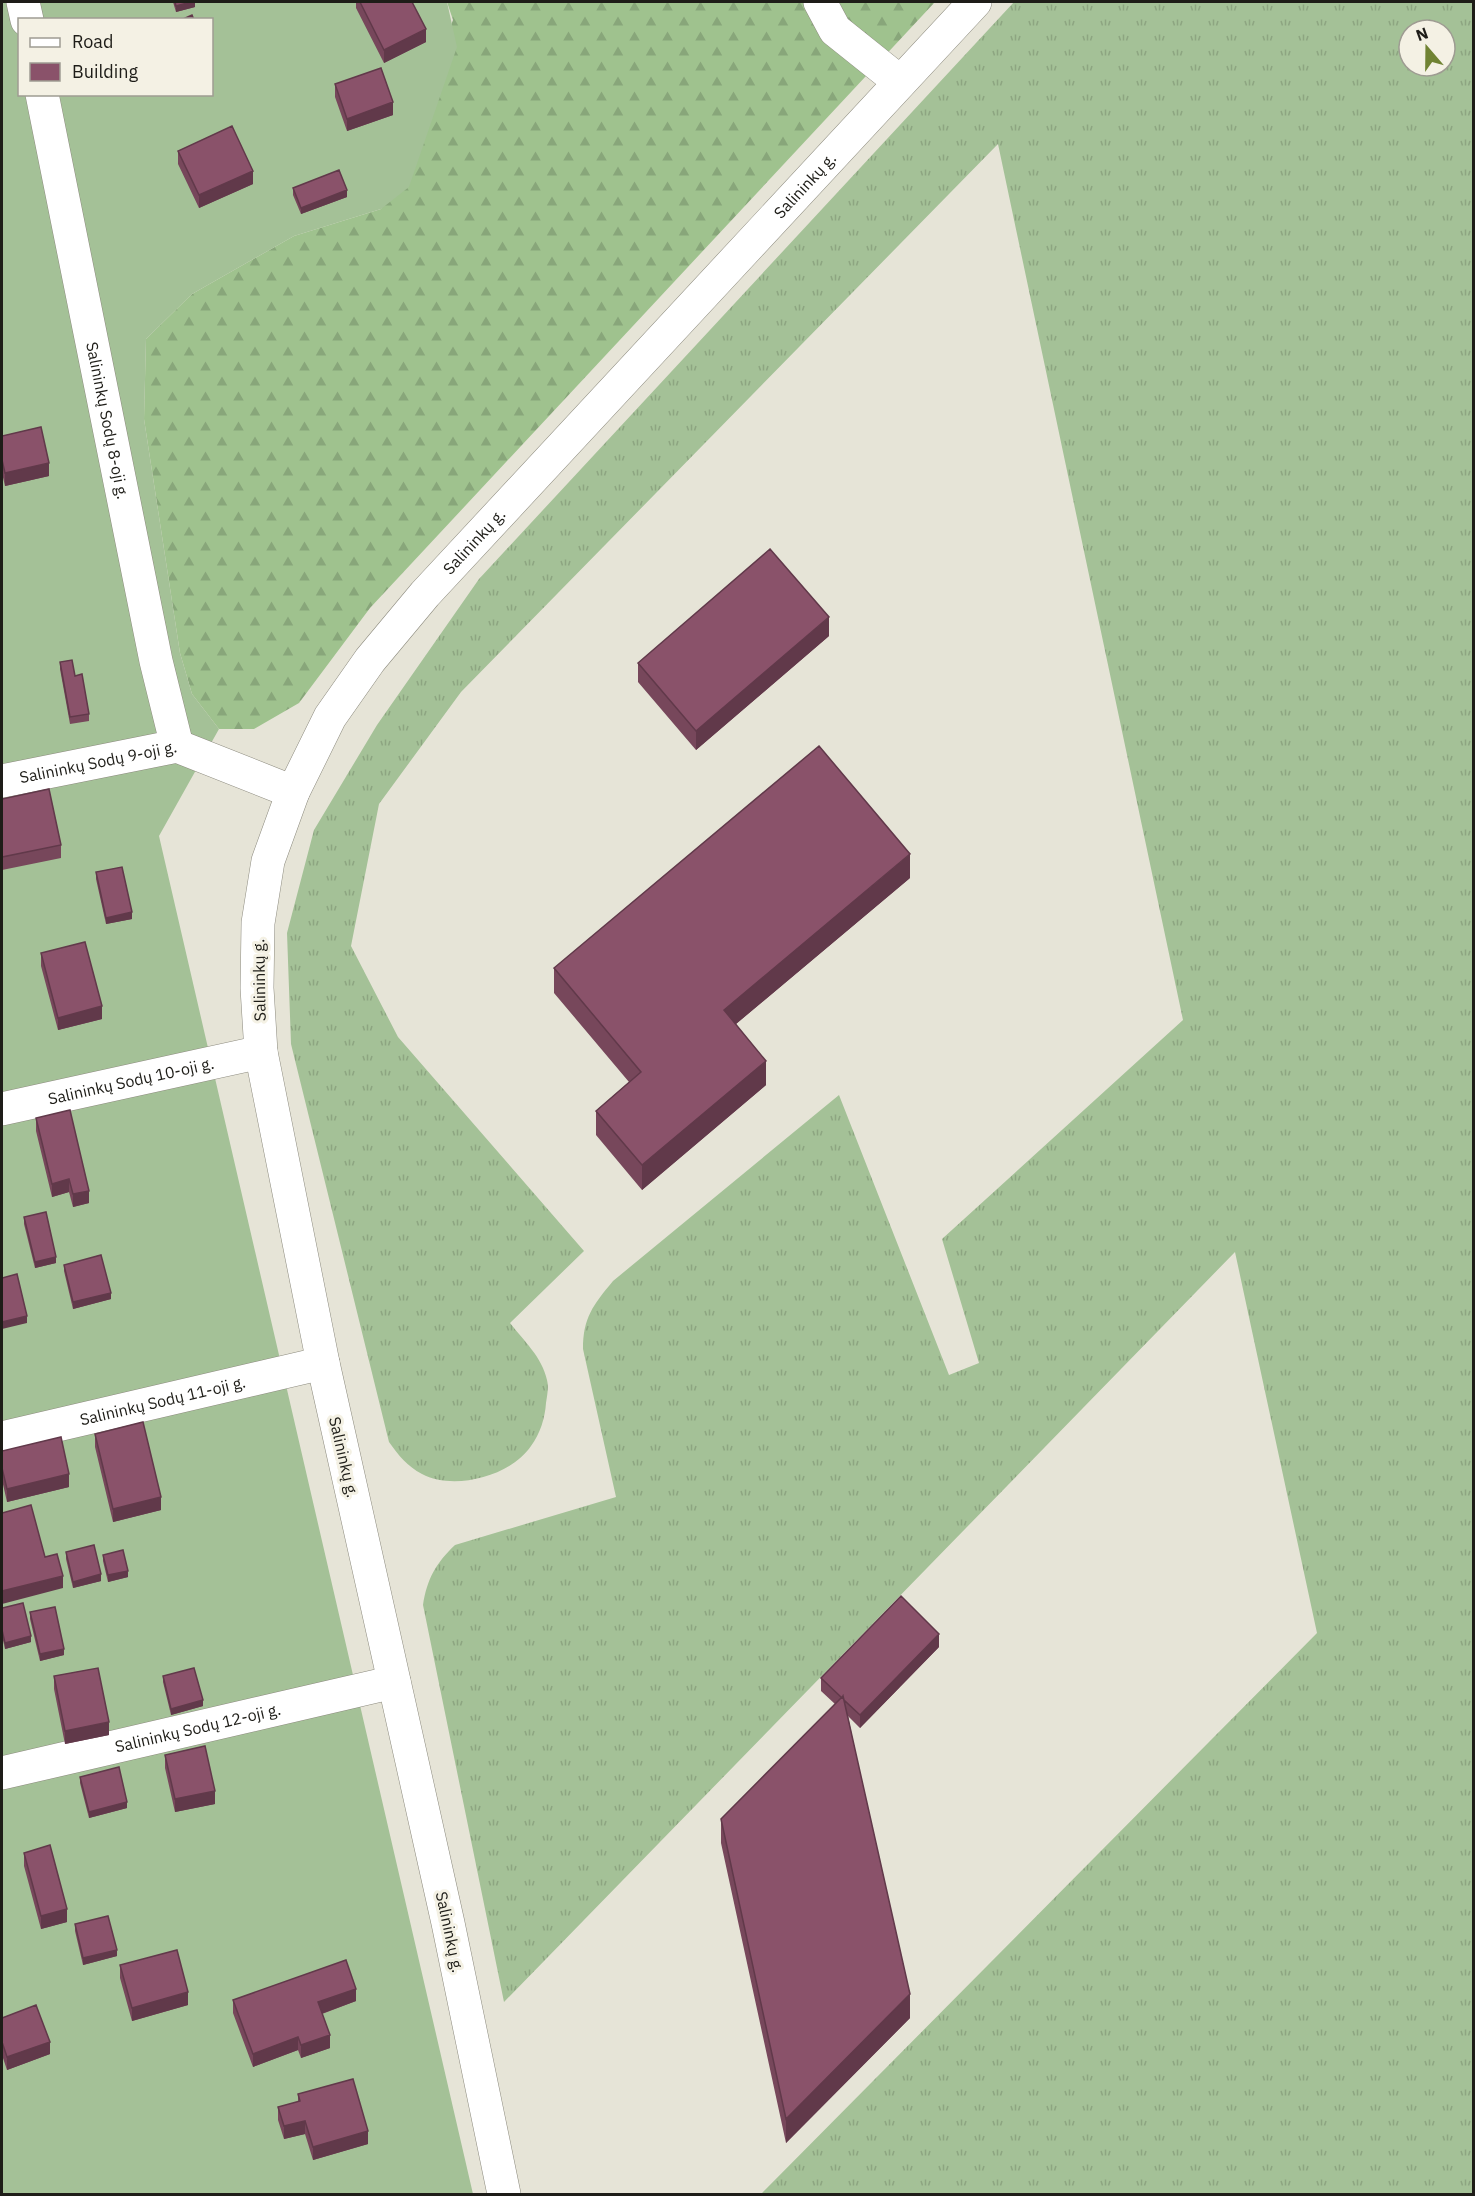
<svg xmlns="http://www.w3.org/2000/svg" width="1475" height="2196" font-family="'IBM Plex Sans',sans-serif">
	<defs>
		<pattern id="grass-tufts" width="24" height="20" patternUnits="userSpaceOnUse" patternTransform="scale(1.5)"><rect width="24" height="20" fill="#a4c197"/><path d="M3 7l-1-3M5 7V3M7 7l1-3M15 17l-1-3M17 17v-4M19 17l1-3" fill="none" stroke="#8da581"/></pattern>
		<pattern id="forest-firs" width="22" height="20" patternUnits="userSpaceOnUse" patternTransform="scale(1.5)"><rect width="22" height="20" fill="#9fc28e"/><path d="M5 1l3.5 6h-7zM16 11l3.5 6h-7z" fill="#88a67a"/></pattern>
	</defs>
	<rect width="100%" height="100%" fill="#e6e4d7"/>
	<path fill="url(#grass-tufts)" fill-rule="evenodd" d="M 1014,2 L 1473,2 L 1473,2194 L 761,2194 L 1317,1633 L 1235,1252 L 504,2002 L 423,1605 C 427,1579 436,1563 455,1545 L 616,1497 L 583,1349 C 583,1318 593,1305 613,1281 L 839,1095 L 949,1375 L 979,1363 L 942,1239 L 1183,1020 L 998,144 L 461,692 L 379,804 L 351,946 L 398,1037 L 584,1251 L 510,1323 C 524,1341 542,1357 547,1380 C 549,1387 547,1396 546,1403 C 545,1418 540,1434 531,1446 C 511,1476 454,1491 422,1474 C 407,1466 399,1456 389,1442 L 291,1044 L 287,933 L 314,830 L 377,725 L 479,579 ZM 1409,30 L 1445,30 L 1445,66 L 1409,66 Z"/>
	<path fill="url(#forest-firs)" d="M 447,2 L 935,2 L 370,608 L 299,703 L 254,729 L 219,729 L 192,694 L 180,653 L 144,419 L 146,339 L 192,294 L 294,236 L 381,209 L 453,20 Z"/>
	<path fill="#a4c197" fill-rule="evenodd" d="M 2,2 L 447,2 L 457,47 L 409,187 L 381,209 L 294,236 L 192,294 L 146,339 L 144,419 L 180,653 L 192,694 L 219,729 L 159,836 L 473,2194 L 2,2194 ZM 20,20 L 212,20 L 212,94 L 20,94 Z"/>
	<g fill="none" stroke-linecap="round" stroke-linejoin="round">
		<defs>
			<g id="minor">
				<path d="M 23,2 L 27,20"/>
				<path d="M 820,2 L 835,30 L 900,82"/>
				<path id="s1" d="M 42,94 L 156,661 L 177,746"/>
				<path id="s2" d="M 2,781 L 177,746 L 293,792"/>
				<path id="s3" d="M 2,1109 L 261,1052"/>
				<path id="s4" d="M 2,1438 L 323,1363"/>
				<path id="s5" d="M 2,1773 L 394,1682"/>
			</g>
			<g id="major">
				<path id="s6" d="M 504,2194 L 448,1923 L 323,1363 L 261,1052 L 257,988 L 258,923 L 268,861 L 293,792 L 330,717 L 370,660 L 425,594 L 975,2"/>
			</g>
		</defs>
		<use href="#minor" stroke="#8c8a7e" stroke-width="34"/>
		<use href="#major" stroke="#8c8a7e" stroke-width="34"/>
		<use href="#minor" stroke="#fff" stroke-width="33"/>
		<use href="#major" stroke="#fff" stroke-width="33"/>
	</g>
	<path fill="#77475b" d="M 173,2 L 195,2 L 195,7 L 176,12 Z
		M 356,2 L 412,2 L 426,42 L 384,63 L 356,8 Z
		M 335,84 L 393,115 L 347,131 L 335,97 Z
		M 178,151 L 253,184 L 199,208 L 178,164 Z
		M 293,188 L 347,197 L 301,214 L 293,195 Z
		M 2,436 L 49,476 L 5,486 L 2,473 Z
		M 829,636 L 696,750 L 638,682 L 638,663 Z
		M 60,662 L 75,676 L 89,714 L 89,721 L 70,724 L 60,669 Z
		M 2,799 L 61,845 L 61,858 L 2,870 Z
		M 96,872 L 132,919 L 106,924 L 96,879 Z
		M 910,878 L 736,1024 L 766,1085 L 642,1190 L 596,1135 L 596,1111 L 629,1082 L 554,993 L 554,968 Z
		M 41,953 L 102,1019 L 58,1030 L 41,966 Z
		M 36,1118 L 89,1203 L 73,1207 L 69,1192 L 52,1197 L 36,1131 Z
		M 24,1217 L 56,1263 L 35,1268 L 24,1224 Z
		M 64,1265 L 111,1299 L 73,1309 L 64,1271 Z
		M 95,1434 L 161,1510 L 113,1522 L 95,1447 Z
		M 2,1451 L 69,1487 L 7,1502 L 2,1480 Z
		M 66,1552 L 101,1581 L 73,1588 L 66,1559 Z
		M 103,1555 L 128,1577 L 108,1582 L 103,1561 Z
		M 2,1608 L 31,1642 L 5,1649 L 2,1636 Z
		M 30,1612 L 64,1655 L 40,1661 L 30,1619 Z
		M 939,1647 L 860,1728 L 848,1716 L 910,2018 L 786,2143 L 721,1843 L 721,1819 L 835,1704 L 821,1691 L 821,1678 Z
		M 54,1676 L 109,1735 L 65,1744 L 54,1689 Z
		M 163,1676 L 203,1706 L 171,1715 L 163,1682 Z
		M 165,1755 L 215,1804 L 175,1812 L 165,1768 Z
		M 80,1777 L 127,1808 L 89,1818 L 80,1783 Z
		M 24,1853 L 67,1922 L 41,1929 L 24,1866 Z
		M 75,1924 L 117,1956 L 83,1965 L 75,1931 Z
		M 120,1965 L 188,2005 L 132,2021 L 120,1978 Z
		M 233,2000 L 356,2001 L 322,2014 L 330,2048 L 301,2058 L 298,2050 L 253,2067 L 233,2013 Z
		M 2,2018 L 50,2054 L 7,2070 L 2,2055 Z
		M 298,2094 L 368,2144 L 313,2160 L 305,2134 L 284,2139 L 278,2120 L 278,2107 L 298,2102 Z"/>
	<path fill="#61394a" d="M 191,2 L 195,2 L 195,7 L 176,12 L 176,6 Z
		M 426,29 L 426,42 L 384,63 L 384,50 Z
		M 393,102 L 393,115 L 347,131 L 347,119 Z
		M 253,171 L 253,184 L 199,208 L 199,195 Z
		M 347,190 L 347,197 L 301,214 L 301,208 Z
		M 49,463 L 49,476 L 5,486 L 5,473 Z
		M 829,617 L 829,636 L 696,750 L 696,731 Z
		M 910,854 L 910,878 L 724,1034 L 724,1010 Z
		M 132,912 L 132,919 L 106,924 L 106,918 Z
		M 102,1006 L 102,1019 L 58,1030 L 58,1018 Z
		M 766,1061 L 766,1085 L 642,1190 L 642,1165 Z
		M 69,1179 L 69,1192 L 52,1197 L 52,1184 Z
		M 89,1191 L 89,1203 L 73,1207 L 73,1194 Z
		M 56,1257 L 56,1263 L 35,1268 L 35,1262 Z
		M 111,1293 L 111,1299 L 73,1309 L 73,1302 Z
		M 27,1316 L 27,1323 L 2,1329 L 2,1322 Z
		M 69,1474 L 69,1487 L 7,1502 L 7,1489 Z
		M 161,1497 L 161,1510 L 113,1522 L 113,1509 Z
		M 128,1571 L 128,1577 L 108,1582 L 108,1575 Z
		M 101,1574 L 101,1581 L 73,1588 L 73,1582 Z
		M 63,1576 L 63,1588 L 2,1604 L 2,1591 Z
		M 939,1634 L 939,1647 L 860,1728 L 860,1715 Z
		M 31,1636 L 31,1642 L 5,1649 L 5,1643 Z
		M 64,1649 L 64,1655 L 40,1661 L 40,1654 Z
		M 203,1700 L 203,1706 L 171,1715 L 171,1709 Z
		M 109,1722 L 109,1735 L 65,1744 L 65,1731 Z
		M 215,1791 L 215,1804 L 175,1812 L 175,1799 Z
		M 127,1802 L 127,1808 L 89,1818 L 89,1812 Z
		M 67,1909 L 67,1922 L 41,1929 L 41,1916 Z
		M 117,1950 L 117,1956 L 83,1965 L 83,1958 Z
		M 356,1989 L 356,2001 L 318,2015 L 318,2002 Z
		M 188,1992 L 188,2005 L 132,2021 L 132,2008 Z
		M 910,1994 L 910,2018 L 786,2143 L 786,2119 Z
		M 330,2035 L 330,2048 L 301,2058 L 301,2045 Z
		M 298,2037 L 298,2050 L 253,2067 L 253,2054 Z
		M 50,2042 L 50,2054 L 7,2070 L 7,2057 Z
		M 305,2121 L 305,2134 L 284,2139 L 284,2126 Z
		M 368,2131 L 368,2144 L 313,2160 L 313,2147 Z"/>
	<path fill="#8a526a" stroke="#61394a" stroke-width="1.5" d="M 175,2 L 191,2 L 176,6 Z
		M 360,2 L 412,2 L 426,29 L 384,50 Z
		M 192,15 L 194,20 L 181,20 Z
		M 381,68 L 393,102 L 347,119 L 335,84 Z
		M 232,126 L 253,171 L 199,195 L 178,151 Z
		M 339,170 L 347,190 L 301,208 L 293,188 Z
		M 41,427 L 49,463 L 5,473 L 2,460 L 2,436 Z
		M 770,549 L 829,617 L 696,731 L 638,663 Z
		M 72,660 L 75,676 L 82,674 L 89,714 L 70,717 L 60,662 Z
		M 819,746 L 910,854 L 724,1010 L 766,1061 L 642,1165 L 596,1111 L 641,1072 L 554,968 Z
		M 49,789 L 61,845 L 2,857 L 2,799 Z
		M 122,867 L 132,912 L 106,918 L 96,872 Z
		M 85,942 L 102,1006 L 58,1018 L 41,953 Z
		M 70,1110 L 89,1191 L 73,1194 L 69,1179 L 52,1184 L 36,1118 Z
		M 46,1212 L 56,1257 L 35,1262 L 24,1217 Z
		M 101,1255 L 111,1293 L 73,1302 L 64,1265 Z
		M 17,1274 L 27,1316 L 2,1322 L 2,1278 Z
		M 143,1422 L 161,1497 L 113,1509 L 95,1434 Z
		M 61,1437 L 69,1474 L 7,1489 L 2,1468 L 2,1451 Z
		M 31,1505 L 45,1557 L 57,1554 L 63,1576 L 2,1591 L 2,1513 Z
		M 94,1545 L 101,1574 L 73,1582 L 66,1552 Z
		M 123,1550 L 128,1571 L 108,1575 L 103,1555 Z
		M 901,1596 L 939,1634 L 860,1715 L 844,1700 L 843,1696 L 842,1698 L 821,1678 Z
		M 23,1603 L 31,1636 L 5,1643 L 2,1630 L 2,1608 Z
		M 55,1607 L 64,1649 L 40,1654 L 30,1612 Z
		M 98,1668 L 109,1722 L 65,1731 L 54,1676 Z
		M 194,1668 L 203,1700 L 171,1709 L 163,1676 Z
		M 843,1696 L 910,1994 L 786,2119 L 721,1819 Z
		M 205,1746 L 215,1791 L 175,1799 L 165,1755 Z
		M 119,1767 L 127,1802 L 89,1812 L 80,1777 Z
		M 50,1845 L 67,1909 L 41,1916 L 24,1853 Z
		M 108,1916 L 117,1950 L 83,1958 L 75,1924 Z
		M 177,1950 L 188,1992 L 132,2008 L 120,1965 Z
		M 346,1960 L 356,1989 L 318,2002 L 330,2035 L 301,2045 L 298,2037 L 253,2054 L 233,2000 Z
		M 36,2005 L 50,2042 L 7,2057 L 2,2042 L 2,2018 Z
		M 353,2079 L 368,2131 L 313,2147 L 305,2121 L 284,2126 L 278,2107 L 300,2101 L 298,2094 Z"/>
	<g text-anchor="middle" stroke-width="6" stroke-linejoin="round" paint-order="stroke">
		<g font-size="16" fill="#1e1d18" stroke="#f4f1e4">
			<text dy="6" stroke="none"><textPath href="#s6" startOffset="2230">Salininkų g.</textPath></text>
			<text dy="6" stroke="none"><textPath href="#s1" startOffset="333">Salininkų Sodų 8-oji g.</textPath></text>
			<text dy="6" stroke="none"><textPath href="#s6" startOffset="1744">Salininkų g.</textPath></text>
			<text dy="6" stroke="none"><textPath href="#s2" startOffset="98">Salininkų Sodų 9-oji g.</textPath></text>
			<text transform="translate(259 980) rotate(-91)" y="6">Salininkų g.</text>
			<text dy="6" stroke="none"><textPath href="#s3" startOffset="132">Salininkų Sodų 10-oji g.</textPath></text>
			<text dy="6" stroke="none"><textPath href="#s4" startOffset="165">Salininkų Sodų 11-oji g.</textPath></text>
			<text transform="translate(344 1457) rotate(77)" y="6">Salininkų g.</text>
			<text dy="6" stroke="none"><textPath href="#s5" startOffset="201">Salininkų Sodų 12-oji g.</textPath></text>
			<text transform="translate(450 1932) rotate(78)" y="6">Salininkų g.</text>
		</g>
	</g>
	<rect width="1475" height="2196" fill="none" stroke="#1e1d18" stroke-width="6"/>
	<rect x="18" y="18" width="195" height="78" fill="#f4f1e4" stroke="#9e9c92" stroke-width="1.5"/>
	<rect x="30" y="38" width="30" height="9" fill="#ffffff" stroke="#9e9c92" stroke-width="1.5"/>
	<text x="72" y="48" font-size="18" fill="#1e1d18">Road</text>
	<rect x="30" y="63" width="30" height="18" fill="#8a526a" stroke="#9e9c92" stroke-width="1.5"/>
	<text x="72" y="78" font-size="18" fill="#1e1d18">Building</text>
	<g transform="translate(1427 48) rotate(340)"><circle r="28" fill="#f4f1e4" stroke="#9e9c92" stroke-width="1.5"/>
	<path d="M0-4.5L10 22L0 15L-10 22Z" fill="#708333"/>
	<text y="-9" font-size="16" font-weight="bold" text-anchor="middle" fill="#1e1d18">N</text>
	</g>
</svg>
